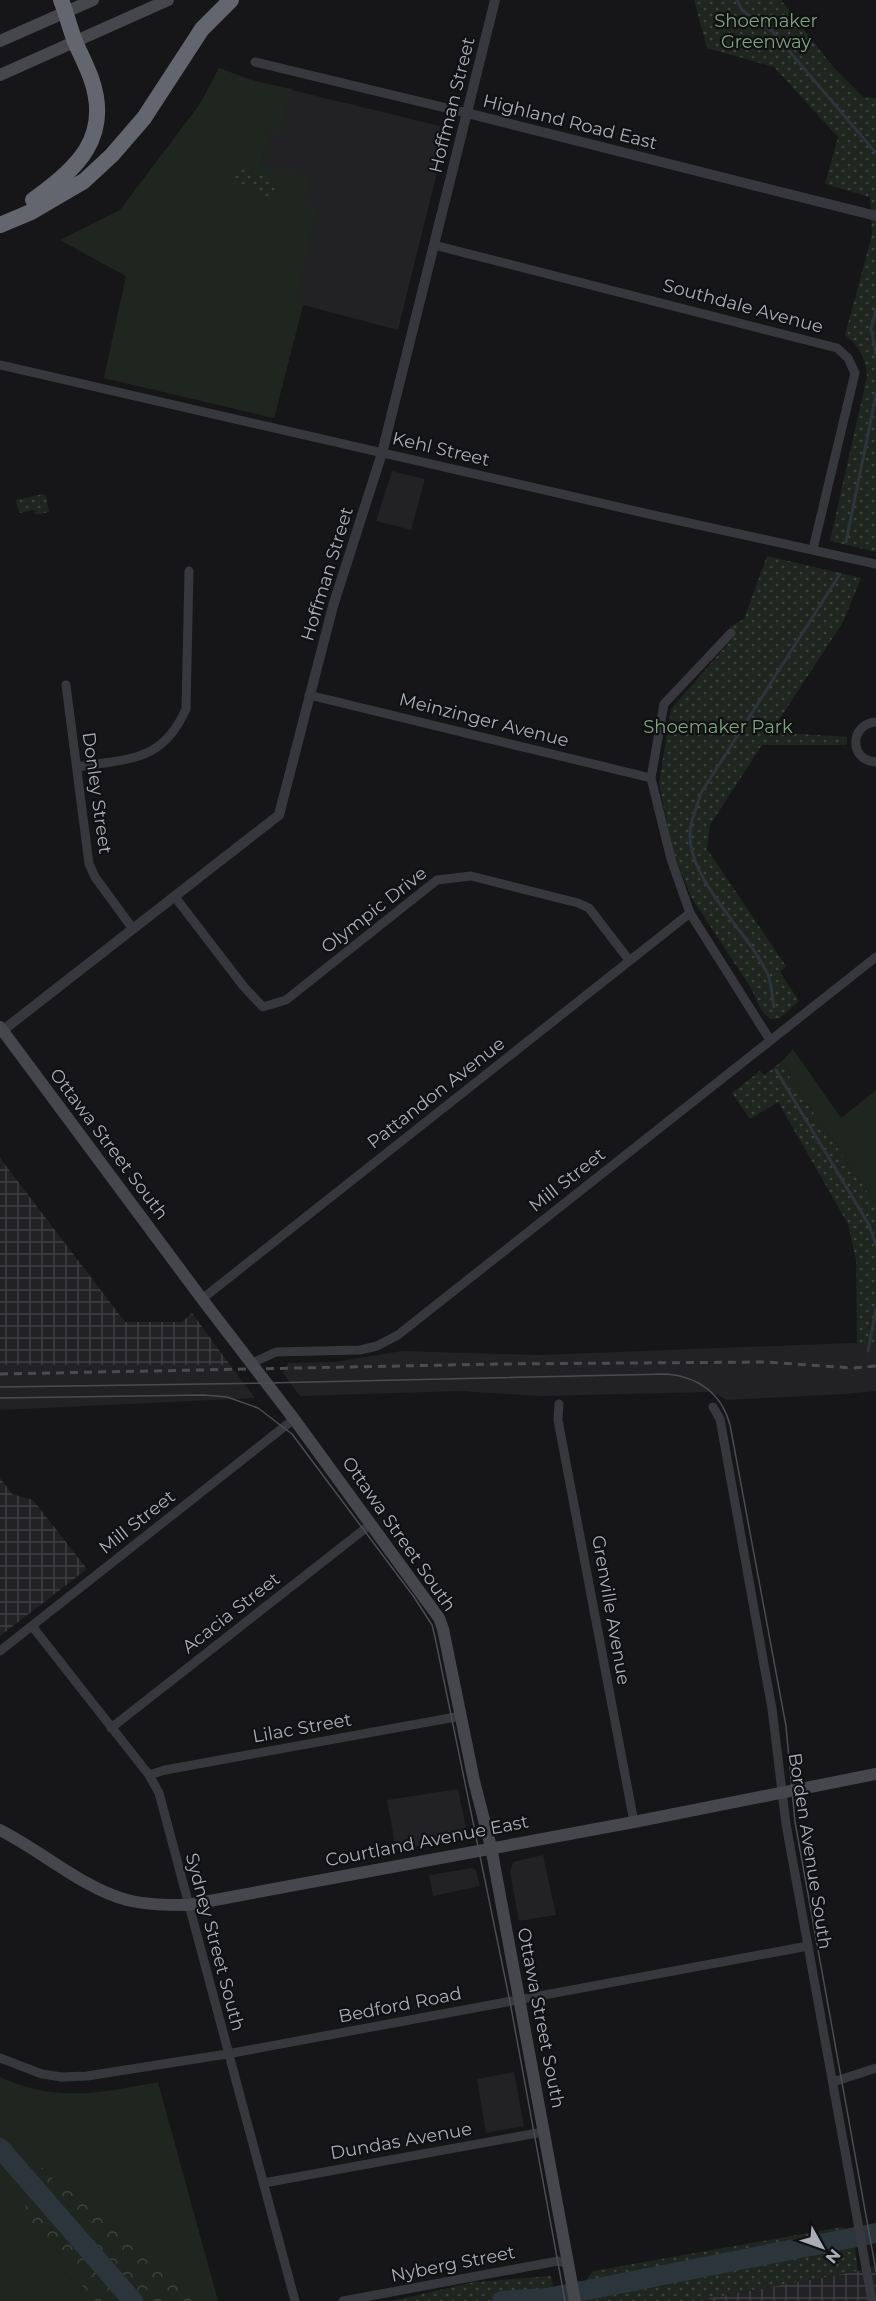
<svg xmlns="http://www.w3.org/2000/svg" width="876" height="2301" font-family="Montserrat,sans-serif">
	<defs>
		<pattern id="industrial-grid" width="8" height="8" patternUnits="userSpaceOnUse" patternTransform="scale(1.5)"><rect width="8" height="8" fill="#222225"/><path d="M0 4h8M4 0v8" fill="none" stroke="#3f3f43"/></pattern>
		<pattern id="forest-crowns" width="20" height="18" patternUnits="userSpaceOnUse" patternTransform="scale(1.5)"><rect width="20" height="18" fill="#1e261f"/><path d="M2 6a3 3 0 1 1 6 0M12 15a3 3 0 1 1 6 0" fill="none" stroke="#3c433d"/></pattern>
		<pattern id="park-dots" width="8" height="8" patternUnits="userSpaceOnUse" patternTransform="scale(1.5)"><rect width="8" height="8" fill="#1e261f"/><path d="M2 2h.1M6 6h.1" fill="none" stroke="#3c433d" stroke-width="1.8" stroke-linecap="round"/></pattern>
	</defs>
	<rect width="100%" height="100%" fill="#161618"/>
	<path fill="#222225" d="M 219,68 L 251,80 L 448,128 L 398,330 L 303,305 L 274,418 L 104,378 L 126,276 L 60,240 L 120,210 L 200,104 Z
		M 392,471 L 425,479 L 411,530 L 376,521 Z
		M 876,1342 L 876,1391 L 844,1394 L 727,1400 L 711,1392 L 539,1396 L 461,1391 L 300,1396 L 283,1373 L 288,1363 L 335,1362 L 402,1351 L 540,1355 Z
		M 61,1364 L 230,1365 L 255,1398 L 0,1410 L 0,1365 Z
		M 458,1789 L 468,1838 L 396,1850 L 387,1800 Z
		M 543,1855 L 556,1915 L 519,1921 L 510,1873 L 513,1862 Z
		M 472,1868 L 476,1870 L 480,1886 L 433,1896 L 429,1875 Z
		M 514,2072 L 524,2126 L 486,2133 L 477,2079 Z"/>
	<path fill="url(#industrial-grid)" d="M 0,1158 L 125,1322 L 182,1322 L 192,1313 L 230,1365 L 0,1365 Z
		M 0,1478 L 12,1494 L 33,1500 L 87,1569 L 0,1636 Z
		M 876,2266 L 876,2301 L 694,2301 L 858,2271 Z"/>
	<path fill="#1e261f" d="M 219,68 L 251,80 L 292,89 L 280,133 L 269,132 L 261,165 L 311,177 L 304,204 L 317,208 L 296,302 L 303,305 L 274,418 L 104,378 L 126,276 L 60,240 L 120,210 L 200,104 Z
		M 793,1049 L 841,1118 L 876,1090 L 876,1205 L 780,1063 Z
		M 0,2077 C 57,2103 99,2093 158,2082 L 218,2301 L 0,2301 Z"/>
	<path fill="url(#forest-crowns)" d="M 43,2167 L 61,2189 L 89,2195 L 113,2224 L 166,2261 L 193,2301 L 96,2301 C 68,2268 26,2232 21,2188 Z"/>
	<path fill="url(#park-dots)" d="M 694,0 L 781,0 L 833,67 L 863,97 L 876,98 L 876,552 L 830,541 L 867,376 C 865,357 860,347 845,335 L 872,235 L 870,197 L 825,184 L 838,137 L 774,67 L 707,48 Z
		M 238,167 C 245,167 268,177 275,180 L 278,184 L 277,194 L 272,198 L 262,198 L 252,188 L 236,182 L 233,176 L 235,169 Z
		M 43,494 L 46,496 L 49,512 L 35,515 L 34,510 L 19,513 L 16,500 Z
		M 767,556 L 861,578 L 843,622 L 771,732 L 847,737 L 847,745 L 762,745 L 710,825 L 707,849 L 786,966 L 780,972 L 799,1001 L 780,1018 L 770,1019 L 761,1010 L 751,988 L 691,897 L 672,849 L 659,783 L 671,709 L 733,638 L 729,627 L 744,619 Z
		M 780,1063 L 876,1205 L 876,1342 L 857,1345 L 856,1260 L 848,1224 L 778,1102 L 750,1119 L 732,1093 L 760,1071 L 764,1075 Z
		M 842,2227 L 853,2232 L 858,2271 L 694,2301 L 589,2301 L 585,2281 L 593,2271 Z
		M 551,2276 L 556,2301 L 392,2301 L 474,2282 Z"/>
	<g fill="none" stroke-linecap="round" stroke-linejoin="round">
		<path stroke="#2c353c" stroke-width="3" d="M 737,0 L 742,10 L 773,32 L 876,153
			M 876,310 L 871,328 L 876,354
			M 846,542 L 876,395
			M 774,1007 C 772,997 772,984 768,975 C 749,932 688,881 690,833 C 690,821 698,805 701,793 L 840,574
			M 776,1070 L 868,1223 L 876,1245
			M 868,1351 L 876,1310"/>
		<path stroke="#2c353c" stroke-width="20" d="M 0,2148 L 133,2301
			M 502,2301 L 547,2298 L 876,2233"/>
		<path stroke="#37383d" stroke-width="9" d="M 255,62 L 467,113
			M 434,245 L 837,348 L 848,358 L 855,373 L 813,549
			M 0,365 L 653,515 L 876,564
			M 731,633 L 664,704 L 651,778 L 671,859 L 690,913 L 770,1040
			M 66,685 L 89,864 L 95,877 L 133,929
			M 309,695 L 651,778
			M 876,722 C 849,724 849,761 876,762
			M 77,767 C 129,758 162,763 186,709 L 189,571
			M 175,897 L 244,987 L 263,1007 L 286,1000 L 437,880 L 471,876 L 578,903 L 589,908 L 629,960
			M 202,1299 L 690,913
			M 252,1363 L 276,1352 L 360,1350 L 377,1346 L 398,1335 L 876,957
			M 559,1404 L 558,1420 L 634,1822
			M 713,1407 L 720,1419 L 772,1709 L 786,1824 L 872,2301
			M 32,1626 L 149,1775 L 159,1793 L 295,2301
			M 0,1651 L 294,1419
			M 111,1728 L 371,1524
			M 149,1775 L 165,1770 L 461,1716
			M 0,2058 L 42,2074 L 62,2077 L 87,2076 L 227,2054 L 808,1946
			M 833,2082 L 876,2068
			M 264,2183 L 543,2132
			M 343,2301 L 558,2261 L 569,2264"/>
		<path stroke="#37383d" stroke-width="10" d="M 467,113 L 876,216
			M 2,1031 L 279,815 L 333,606 L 382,453 L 495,0"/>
		<path stroke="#45474d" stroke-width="12" d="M 0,41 L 93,0
			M 0,75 L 168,0
			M 0,1027 L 202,1299 L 294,1419 L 439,1618 L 443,1629 L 474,1781 L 491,1847 L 575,2301
			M 0,1830 C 42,1851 81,1887 127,1900 C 147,1905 167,1905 188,1905 L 634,1822 L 876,1774"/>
		<path stroke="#63666e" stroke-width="16" d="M 33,200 C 77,169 112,137 91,78 C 87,67 81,55 76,44 C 70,30 67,14 61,0
			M 0,225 L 31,212 L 84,181 L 112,155 L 144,118 L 202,29 L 231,0"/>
		<path stroke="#4a4c52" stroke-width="1.5" d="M 0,1387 L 267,1383 L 667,1374 C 699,1377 722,1394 730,1425 L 786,1726 L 795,1822 L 876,2271
			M 0,1398 L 204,1395 L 227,1397 L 258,1408 L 292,1434 L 414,1597 L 432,1625 L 435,1637 L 510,2002 L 565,2301"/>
		<path stroke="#4a4c52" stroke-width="3" stroke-dasharray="8 6" stroke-linecap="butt" d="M 0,1374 L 498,1364 L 765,1362 L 853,1368 L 876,1366"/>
	</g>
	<g text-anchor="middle" stroke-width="4.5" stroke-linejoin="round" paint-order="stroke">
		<g font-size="18" fill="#7fa381" stroke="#111113">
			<text x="766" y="27">Shoemaker<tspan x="766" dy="21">Greenway</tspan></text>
			<text x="718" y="733">Shoemaker Park</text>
		</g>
		<g font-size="18" fill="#a8adb8" stroke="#111113">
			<text transform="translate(452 105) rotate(-76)" y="6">Hoffman Street</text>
			<text transform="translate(570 122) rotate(14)" y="6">Highland Road East</text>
			<text transform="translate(743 306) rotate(15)" y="6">Southdale Avenue</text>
			<text transform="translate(441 449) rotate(13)" y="6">Kehl Street</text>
			<text transform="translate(327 574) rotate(-73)" y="6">Hoffman Street</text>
			<text transform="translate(484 720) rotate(14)" y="6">Meinzinger Avenue</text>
			<text transform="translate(97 793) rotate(82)" y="6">Donley Street</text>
			<text transform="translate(374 910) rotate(-38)" y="6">Olympic Drive</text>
			<text transform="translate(436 1093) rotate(-38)" y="6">Pattandon Avenue</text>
			<text transform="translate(109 1144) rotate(53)" y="6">Ottawa Street South</text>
			<text transform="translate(567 1180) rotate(-38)" y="6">Mill Street</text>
			<text transform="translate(137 1522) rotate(-38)" y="6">Mill Street</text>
			<text transform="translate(399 1534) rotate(55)" y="6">Ottawa Street South</text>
			<text transform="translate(611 1610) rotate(80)" y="6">Grenville Avenue</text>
			<text transform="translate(231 1613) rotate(-38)" y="6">Acacia Street</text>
			<text transform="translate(302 1728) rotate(-10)" y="6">Lilac Street</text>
			<text transform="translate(427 1841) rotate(-11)" y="6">Courtland Avenue East</text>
			<text transform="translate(810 1851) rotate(81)" y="6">Borden Avenue South</text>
			<text transform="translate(215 1942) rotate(75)" y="6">Sydney Street South</text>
			<text transform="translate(400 2005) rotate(-11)" y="6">Bedford Road</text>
			<text transform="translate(541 2018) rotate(79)" y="6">Ottawa Street South</text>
			<text transform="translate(401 2141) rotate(-10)" y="6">Dundas Avenue</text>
			<text transform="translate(453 2264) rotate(-11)" y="6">Nyberg Street</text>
		</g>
	</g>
	<g transform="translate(822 2247) rotate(130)" stroke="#111113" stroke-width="4.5" paint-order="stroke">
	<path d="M0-4.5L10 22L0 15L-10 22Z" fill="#a8adb8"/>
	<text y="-9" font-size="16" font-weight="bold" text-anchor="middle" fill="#a8adb8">N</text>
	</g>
</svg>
